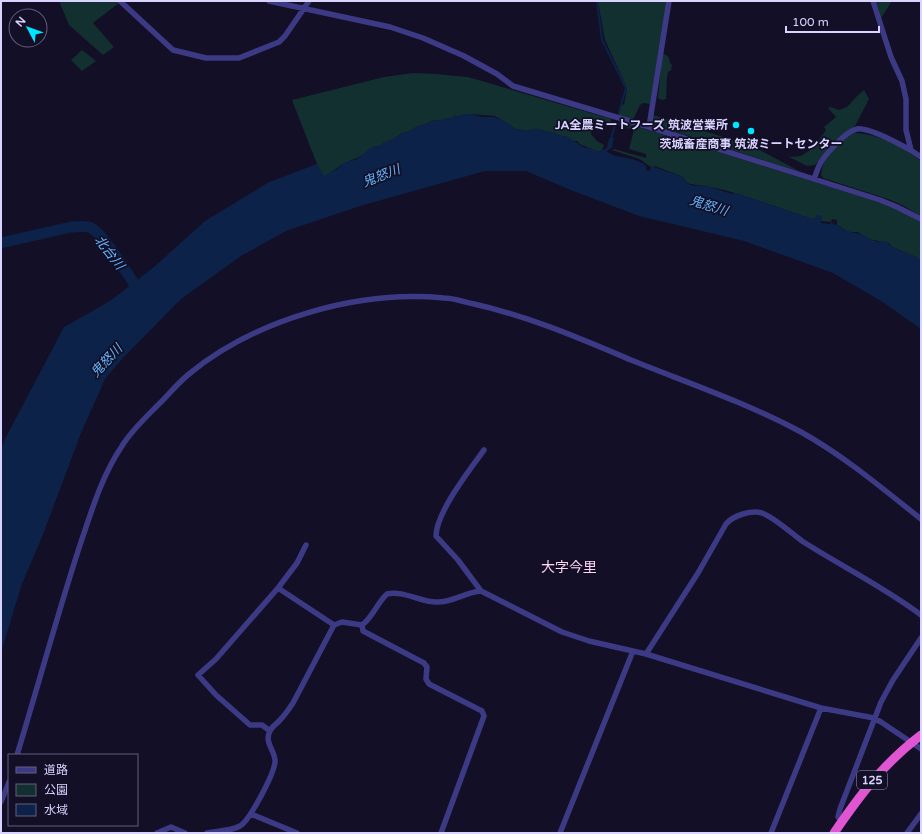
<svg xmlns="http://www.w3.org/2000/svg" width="922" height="834" font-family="'Varela Round','Noto Sans JP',sans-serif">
	<rect width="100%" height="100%" fill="#130f26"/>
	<path fill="#12302f" d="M 59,1 L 116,1 L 119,3 L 93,23 L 114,47 L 103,55 L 69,25 Z
		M 598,1 L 667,1 L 650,104 L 643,103 L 640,105 L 634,118 L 632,120 L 618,116 L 622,104 L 624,105 L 627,88 L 605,40 Z
		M 876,1 L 892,1 L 881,18 Z
		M 82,50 L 96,61 L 82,71 L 71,60 Z
		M 663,54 C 669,55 669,58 670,63 L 672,65 L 671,70 L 668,72 C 666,81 667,89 666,99 L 662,100 L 658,98 L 662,55 Z
		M 413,73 L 436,74 L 468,77 L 611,119 L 611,123 L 594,119 L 591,134 L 597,141 L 604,145 L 602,150 L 598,152 L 580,144 L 577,141 L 572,141 L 567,137 L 558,135 L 555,133 L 535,129 L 527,131 L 516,129 L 495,116 L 470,114 L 459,116 L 454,116 L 452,118 L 443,119 L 442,121 L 434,120 L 424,125 L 418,126 L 408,132 L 402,133 L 394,139 L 384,143 L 380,146 C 372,146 368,152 361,156 C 357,158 352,160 347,162 C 339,166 332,172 324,177 L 317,164 L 292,100 L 384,77 Z
		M 864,90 L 869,99 L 855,126 L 839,138 L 815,165 L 807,166 L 789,157 L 801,156 L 810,150 L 817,143 L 826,130 L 824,127 L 836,117 L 828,108 L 830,107 L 839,110 L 847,107 L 857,96 Z
		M 653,115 L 736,141 L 750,144 L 755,143 L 758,149 L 801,172 L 654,125 L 652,122 Z
		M 619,121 L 846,192 C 872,200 898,208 921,222 L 921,261 L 916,257 L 892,247 L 889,243 L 868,239 L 858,232 L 849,232 L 846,231 L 839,226 L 837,224 L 837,220 L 832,219 L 831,222 L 821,221 L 816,218 L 814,219 L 809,218 L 735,193 L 716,188 L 690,184 L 686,182 L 683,177 L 655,166 L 652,168 L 639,159 L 612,150 L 614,149 L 646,158 L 646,154 L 629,149 L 634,130 L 618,125 Z
		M 854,133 C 877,133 903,147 921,161 L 921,216 L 902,205 L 888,199 L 823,178 L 821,175 C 822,171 822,166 824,163 C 828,154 845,137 854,133 Z"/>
	<path fill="#0c2248" d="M 464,114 L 470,114 L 483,117 L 494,117 L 506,122 L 516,129 L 527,131 L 535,129 L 555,133 L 558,135 L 570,138 L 583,147 L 594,149 L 598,152 L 607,148 L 609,138 L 614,138 L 612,147 L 607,152 L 642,162 L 646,166 L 646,170 L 649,171 L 651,167 L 654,167 L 683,177 C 686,186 696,187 704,185 L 732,194 L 735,193 L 809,218 L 814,219 L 817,215 L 820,215 L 822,217 L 821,223 L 830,224 L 832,222 L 834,225 L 837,224 C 846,234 856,231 865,236 C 871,240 879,243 886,241 L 892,247 L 916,257 L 921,261 L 921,329 L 881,301 L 833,273 L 744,241 L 639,216 L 568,189 L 526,171 L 485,171 L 360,206 L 286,231 L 241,256 L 181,299 L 122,359 L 105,379 L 81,433 L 42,537 L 22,584 L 1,652 L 1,449 L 5,439 L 64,327 L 110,301 L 154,267 L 205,221 L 269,182 L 317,164 L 324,176 L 328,174 L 330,172 C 337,171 340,166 346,162 C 350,160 355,161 358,158 C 366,153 370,145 380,146 L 383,143 L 394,139 L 402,133 L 408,132 L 418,126 L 424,125 L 434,120 L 442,121 L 443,119 L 452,118 L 454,115 L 459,116 Z"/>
	<path fill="#130f26" d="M 610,149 L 612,150 L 610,151 L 616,154 L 633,157 L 641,160 L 647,165 L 648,168 L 649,166 L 651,168 L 649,171 L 646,170 L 646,166 L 642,163 L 633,159 L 615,156 L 606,151 Z"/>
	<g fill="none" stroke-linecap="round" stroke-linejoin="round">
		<path stroke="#0c2248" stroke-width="2" d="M 597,1 L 602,40 L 626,88 L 619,112
			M 611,139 L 615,125"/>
		<path stroke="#0c2248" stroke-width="11" d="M 1,243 L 71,227 C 78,227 87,225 93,229 C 107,239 131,279 141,295"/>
		<path stroke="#3d3a85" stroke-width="5.5" d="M 120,1 L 173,50 L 206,58 L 239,58 L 279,42 L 285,36 L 309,1
			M 269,1 L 390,27 L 423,38 L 464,56 L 497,74 L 513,86 L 649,127 L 880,200 L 897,207 L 921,219
			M 873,1 L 891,57 L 902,81 L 906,99 L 906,130 L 911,150
			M 649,127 L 669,1
			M 814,179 C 816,174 818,167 821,162 C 827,153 846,131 857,129 C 870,127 910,149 921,157
			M 484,450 C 470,469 436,513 436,536 L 458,560 L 481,591 L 562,632 L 589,641 L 646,654 L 821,708 L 874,718 L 881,722 L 921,749
			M 278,588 L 297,563 L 306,545
			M 362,625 L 363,631 L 424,663 L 427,667 L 426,679 L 429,684 L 482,711 L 484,716 L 441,833
			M 646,654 L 698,573 L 726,524 C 734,515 751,510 762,513 C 774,517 791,533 802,541 C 841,566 884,587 921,615
			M 270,731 L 262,725 L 250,725 L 216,695 L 198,675 L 216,659 L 278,588 L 334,625
			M 17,755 C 38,686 57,616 79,548 C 91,513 101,477 122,446 C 131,431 146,417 159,404 C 169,394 178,383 189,374 C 256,319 358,290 444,298 C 454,298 464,302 474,304 C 528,316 579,338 631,360 C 688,383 747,403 801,432 C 844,456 882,488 921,519
			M 1,802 L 9,782
			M 251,814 L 297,833
			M 842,821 L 838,817 L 840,809 L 881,702 L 893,680 L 921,638
			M 157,833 L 171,827 L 185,833
			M 207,833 C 217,831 231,831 240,826 C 250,820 276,771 275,760 C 274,749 264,742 270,731 C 272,726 277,724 280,720 C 285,715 289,709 293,703 L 334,625 L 342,622 L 362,625 C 373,617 377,603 387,594 C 403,590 420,602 436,602 C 452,603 465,592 481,591
			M 560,833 L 633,651
			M 771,833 L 821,708
			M 907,833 L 921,814"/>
		<path stroke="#e055d1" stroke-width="9" d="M 834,833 C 860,795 884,763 921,735"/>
	</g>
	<g fill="#00e5ff" stroke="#130f26" stroke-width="1.5">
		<circle cx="736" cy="125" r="4"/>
		<circle cx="751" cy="131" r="4"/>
	</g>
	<g text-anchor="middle" stroke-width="3.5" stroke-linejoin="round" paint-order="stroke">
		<rect fill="#130f26" stroke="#9e99be" stroke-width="1" x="857" y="771" width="30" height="18" rx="3"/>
		<g font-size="11" font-weight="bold" fill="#d9d4ff">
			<text x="872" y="784">125</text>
		</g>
		<g font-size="12" font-weight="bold" fill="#d9d4ff" stroke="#130f26" text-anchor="end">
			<text x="728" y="129">JA全農ミートフーズ 筑波営業所</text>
			<text x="751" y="148" text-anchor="middle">茨城畜産商事 筑波ミートセンター</text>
		</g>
		<g font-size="13" font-style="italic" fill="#62b6ff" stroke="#130f26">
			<text transform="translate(381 175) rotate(-21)" y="5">鬼怒川</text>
			<text transform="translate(709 205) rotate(17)" y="5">鬼怒川</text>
			<text transform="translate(110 252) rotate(52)" y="5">北台川</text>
			<text transform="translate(106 360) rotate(-47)" y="5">鬼怒川</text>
		</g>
		<g font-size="14" fill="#ffd6f0" stroke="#130f26">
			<text x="569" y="572">大字今里</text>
		</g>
	</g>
	<rect width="922" height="834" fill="none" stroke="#d9d4ff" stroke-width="4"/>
	<rect x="8" y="754" width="130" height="72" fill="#130f26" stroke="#625e7d"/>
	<rect x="16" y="767" width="20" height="6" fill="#3d3a85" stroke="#625e7d"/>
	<text x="44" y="774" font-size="12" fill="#d9d4ff">道路</text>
	<rect x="16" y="784" width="20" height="12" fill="#12302f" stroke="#625e7d"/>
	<text x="44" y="794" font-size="12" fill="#d9d4ff">公園</text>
	<rect x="16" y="804" width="20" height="12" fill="#0c2248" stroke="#625e7d"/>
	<text x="44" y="814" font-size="12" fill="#d9d4ff">水域</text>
	<g transform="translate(28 28) rotate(311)"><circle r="19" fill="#130f26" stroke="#625e7d"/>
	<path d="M0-3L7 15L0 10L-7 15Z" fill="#00e5ff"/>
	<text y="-6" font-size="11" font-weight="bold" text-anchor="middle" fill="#d9d4ff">N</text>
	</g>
	<path d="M786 26v6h93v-6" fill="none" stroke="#d9d4ff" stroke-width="2"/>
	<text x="792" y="26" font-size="12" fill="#d9d4ff" stroke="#130f26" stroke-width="3" paint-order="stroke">100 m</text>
</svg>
